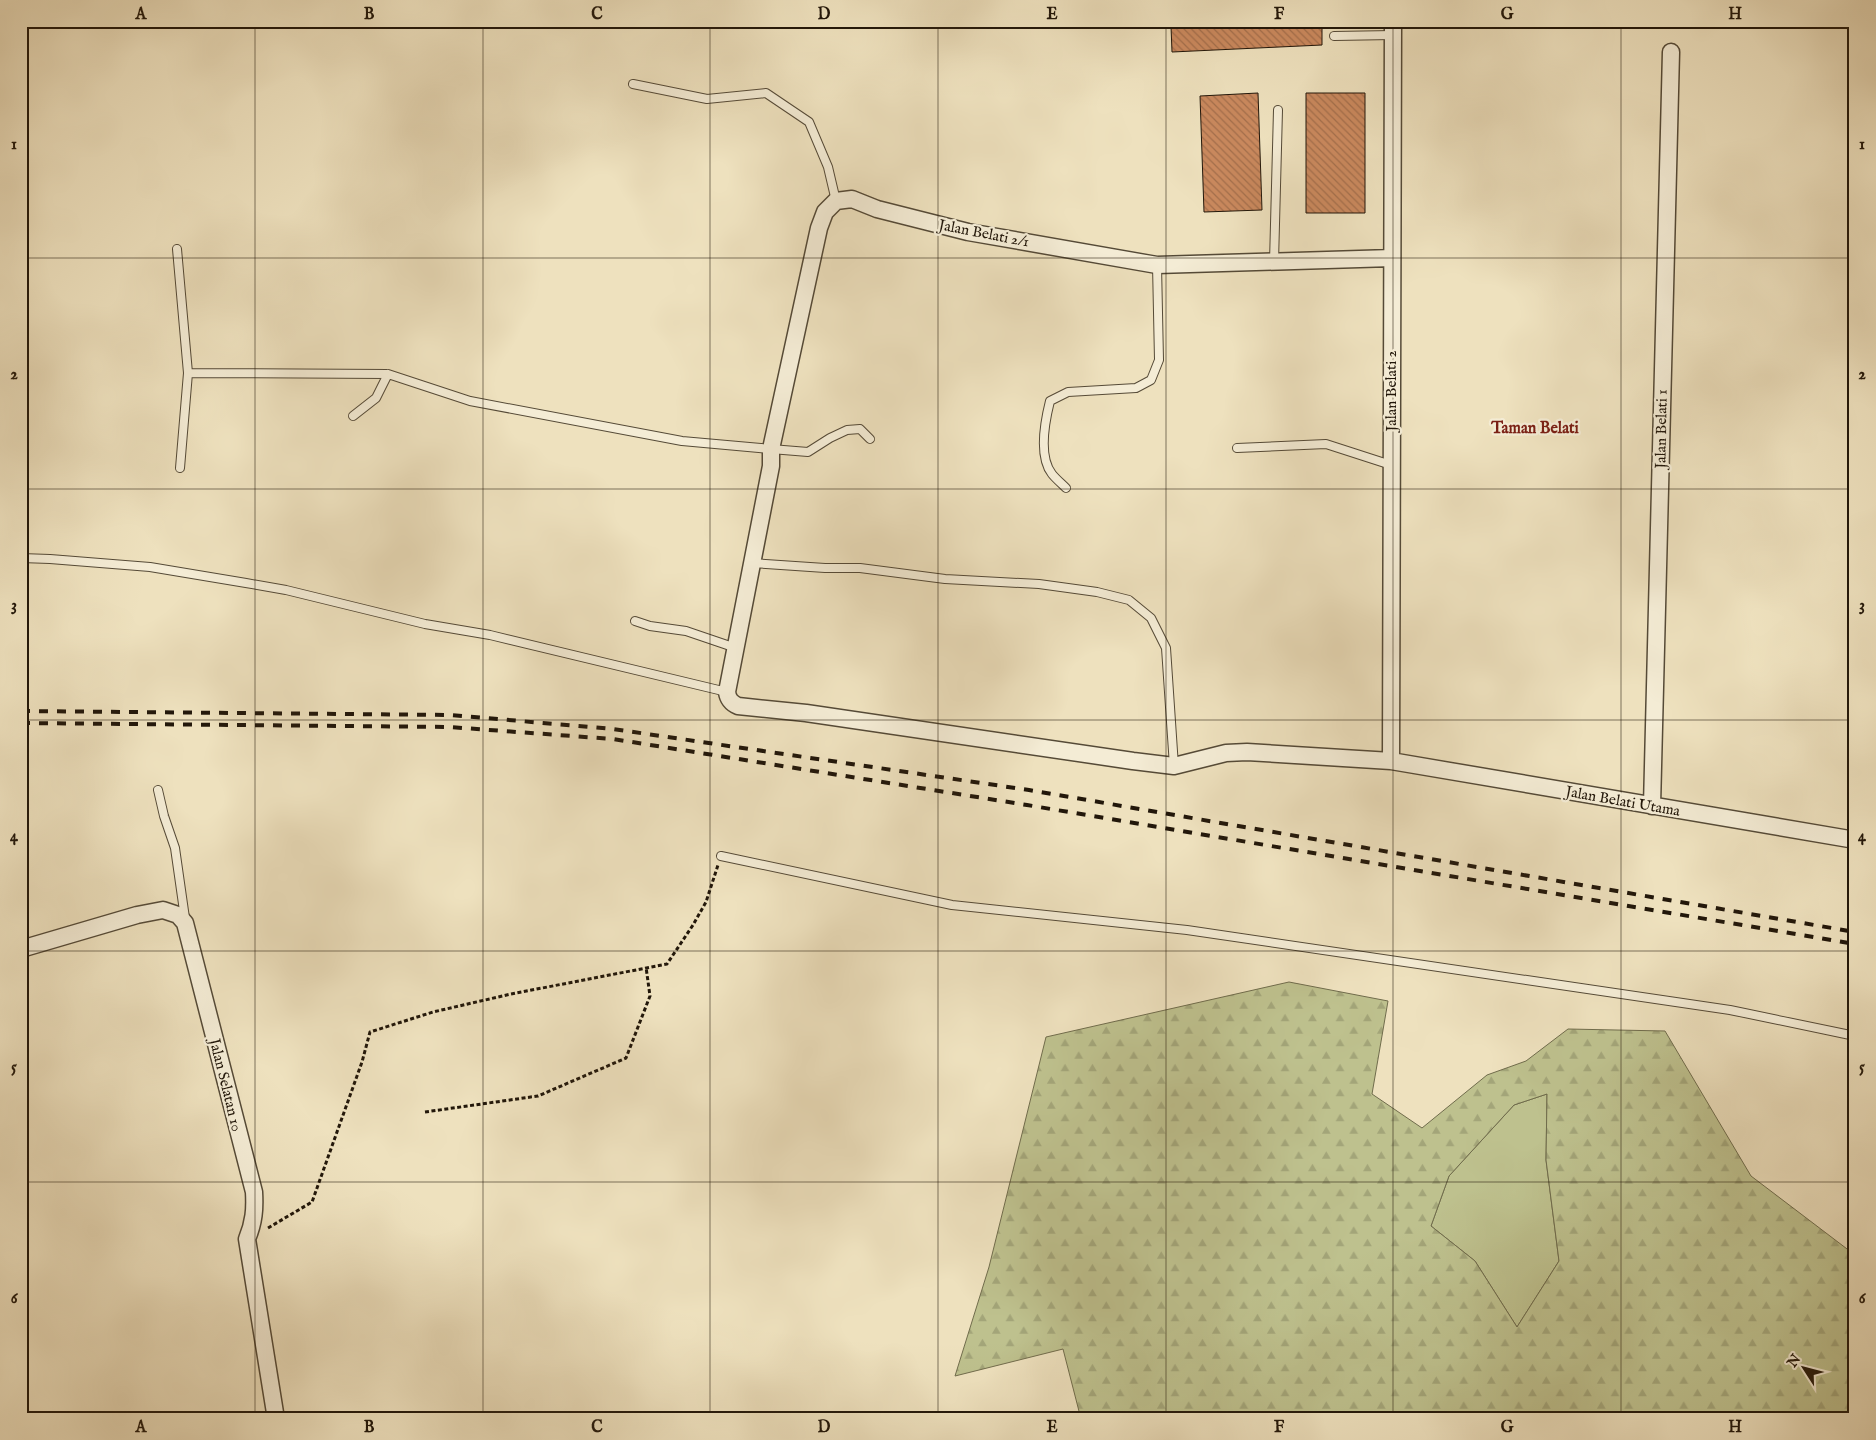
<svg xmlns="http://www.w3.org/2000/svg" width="1876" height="1440" font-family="'IM FELL English',serif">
	<defs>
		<pattern id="forest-firs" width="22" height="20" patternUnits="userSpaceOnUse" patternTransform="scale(1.25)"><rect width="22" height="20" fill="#bec18e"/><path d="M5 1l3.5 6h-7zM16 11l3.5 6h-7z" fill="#a3a579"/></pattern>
		<pattern id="building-back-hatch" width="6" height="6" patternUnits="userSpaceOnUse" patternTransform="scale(1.25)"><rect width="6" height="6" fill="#ca895e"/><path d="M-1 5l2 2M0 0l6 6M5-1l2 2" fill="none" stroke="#a46f4c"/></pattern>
	</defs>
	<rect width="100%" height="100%" fill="#eee1be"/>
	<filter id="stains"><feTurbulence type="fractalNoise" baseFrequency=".004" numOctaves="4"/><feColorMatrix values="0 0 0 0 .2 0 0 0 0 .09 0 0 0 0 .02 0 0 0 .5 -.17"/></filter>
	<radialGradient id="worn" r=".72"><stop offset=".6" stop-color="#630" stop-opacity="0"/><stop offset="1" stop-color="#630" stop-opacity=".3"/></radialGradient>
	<path fill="#bec18e" stroke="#706c4c" d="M 1547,1094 L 1546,1160 L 1559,1261 L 1517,1327 L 1475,1261 L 1431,1226 L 1449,1176 L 1514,1105 Z"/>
	<path fill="url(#forest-firs)" stroke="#706c4c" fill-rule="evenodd" d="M 1289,982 L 1388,1001 L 1372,1094 L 1422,1128 L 1487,1075 L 1526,1061 L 1568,1029 L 1665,1031 L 1751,1176 L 1855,1255 L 1855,1419 L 1081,1419 L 1063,1349 L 955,1376 L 989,1267 L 1046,1037 ZM 1547,1094 L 1546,1160 L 1559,1261 L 1517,1327 L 1475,1261 L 1431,1226 L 1449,1176 L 1514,1105 Z"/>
	<path fill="url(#building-back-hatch)" stroke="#22170a" d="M 1159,21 L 1289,21 L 1159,26 Z
		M 1289,21 L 1322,21 L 1322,45 L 1172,52 L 1171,26 Z
		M 1258,93 L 1262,210 L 1204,212 L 1200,96 Z
		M 1306,93 L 1365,93 L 1365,213 L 1306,213 Z"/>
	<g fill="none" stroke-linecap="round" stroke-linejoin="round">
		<defs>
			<path id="service" d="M 1334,36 L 1393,35
				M 633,84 L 707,99 L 766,93 L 809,122 L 828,167 L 836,201
				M 177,249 L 188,373 L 180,468
				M 1274,262 L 1278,110
				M 188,373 L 388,374 L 470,401 L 682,441 L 771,449 L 808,452 L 830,438 L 847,430 L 860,429 L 870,439
				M 353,416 L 376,398 L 388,374
				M 1237,448 L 1326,444 L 1391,465
				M 1066,488 C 1062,484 1056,479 1052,474 C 1038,456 1045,421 1050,401 L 1068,392 L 1136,388 L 1151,380 L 1159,360 L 1157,265
				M 21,558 L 50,559 L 150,567 L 246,583 L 286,590 L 425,624 L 490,635 L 727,692
				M 752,563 L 825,568 L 860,568 L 945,579 L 1039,584 L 1097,592 L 1129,600 L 1151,618 L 1166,648 L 1174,766
				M 635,621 L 650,626 L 686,631 L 736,648
				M 158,790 L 164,816 L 175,848 L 185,918
				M 721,856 L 952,905 L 1187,930 L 1730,1010 L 1855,1036"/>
			<path id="minor" d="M 1392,258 L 1157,265 L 968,232 L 877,209 L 852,199 L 836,201 L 825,212 L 819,228 L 771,449 L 771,466 L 727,692 C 728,699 731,703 738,706 L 806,713 L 1133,761 L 1174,766 L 1226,753 L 1247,752 L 1391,761 L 1855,840
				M 1391,761 L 1393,21
				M 1652,806 L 1671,52
				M 21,949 L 137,915 L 163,910 L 178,915 L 185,923 L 254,1192 C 255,1209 254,1222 247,1239 L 276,1419"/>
		</defs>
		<use href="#service" stroke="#554a37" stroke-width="10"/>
		<use href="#minor" stroke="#554a37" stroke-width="19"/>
		<path stroke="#22170a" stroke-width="3" stroke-dasharray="4 2.5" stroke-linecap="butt" d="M 425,1112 L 538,1096 L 626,1058 L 650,996 L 646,967
			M 268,1228 L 312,1202 L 362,1062 L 370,1032 L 433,1012 L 511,994 L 667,964 L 693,925 L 706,902 L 718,865"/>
		<use href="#service" stroke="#f4ecd5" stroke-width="8"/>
		<use href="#minor" stroke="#f4ecd5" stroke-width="16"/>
		<path stroke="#22170a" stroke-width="4" stroke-dasharray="9 9" stroke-linecap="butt" d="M 21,711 L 451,715 L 613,729 L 1029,790 L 1855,932
			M 21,723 L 449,727 L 613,739 L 1027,805 L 1855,944"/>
	</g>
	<path fill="none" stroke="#22170a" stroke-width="1" stroke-opacity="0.55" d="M 255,21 L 255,1419M 483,21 L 483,1419M 710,21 L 710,1419M 938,21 L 938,1419M 1166,21 L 1166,1419M 1393,21 L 1393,1419M 1621,21 L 1621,1419M 21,258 L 1855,258M 21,489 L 1855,489M 21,720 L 1855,720M 21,951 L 1855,951M 21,1182 L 1855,1182"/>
	<g text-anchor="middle" stroke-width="4.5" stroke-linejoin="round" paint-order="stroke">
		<g font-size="15" fill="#22170a" stroke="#f4ecd5">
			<text transform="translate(984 233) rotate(11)" y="5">Jalan Belati 2/1</text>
			<text transform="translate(1391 391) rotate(-90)" y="5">Jalan Belati 2</text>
			<text transform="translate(1661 429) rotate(-89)" y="5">Jalan Belati 1</text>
			<text transform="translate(1623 801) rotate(10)" y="5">Jalan Belati Utama</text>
			<text transform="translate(226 1085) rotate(76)" y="5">Jalan Selatan 10</text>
		</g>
		<g font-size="16" font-weight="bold" fill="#7a1f14" stroke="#f4ecd5">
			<text x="1535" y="433">Taman Belati</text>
		</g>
	</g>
	<rect width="1876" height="1440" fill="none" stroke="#eee1be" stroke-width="55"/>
	<g transform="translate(1804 1368) rotate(306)" stroke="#f4ecd5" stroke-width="4" paint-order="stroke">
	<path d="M0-4L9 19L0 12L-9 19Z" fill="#22170a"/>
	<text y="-8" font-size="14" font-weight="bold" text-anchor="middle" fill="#22170a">N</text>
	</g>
	<rect x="28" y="28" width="1820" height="1384" fill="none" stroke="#22170a" stroke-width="2"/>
	<g font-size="16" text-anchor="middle" font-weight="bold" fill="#22170a">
		<text x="141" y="19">A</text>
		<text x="369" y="19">B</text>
		<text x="597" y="19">C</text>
		<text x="824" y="19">D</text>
		<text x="1052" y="19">E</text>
		<text x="1279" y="19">F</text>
		<text x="1507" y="19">G</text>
		<text x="1735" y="19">H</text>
		<text x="14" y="149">1</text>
		<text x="1862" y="149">1</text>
		<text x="14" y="379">2</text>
		<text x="1862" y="379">2</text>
		<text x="14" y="610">3</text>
		<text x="1862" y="610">3</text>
		<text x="14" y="841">4</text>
		<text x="1862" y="841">4</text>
		<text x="14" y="1072">5</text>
		<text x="1862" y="1072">5</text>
		<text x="14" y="1303">6</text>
		<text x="1862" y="1303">6</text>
		<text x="141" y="1432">A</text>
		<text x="369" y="1432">B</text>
		<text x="597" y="1432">C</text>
		<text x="824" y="1432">D</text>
		<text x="1052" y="1432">E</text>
		<text x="1279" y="1432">F</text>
		<text x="1507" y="1432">G</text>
		<text x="1735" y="1432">H</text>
	</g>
	<rect width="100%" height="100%" filter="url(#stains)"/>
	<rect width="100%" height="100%" fill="url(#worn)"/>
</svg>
